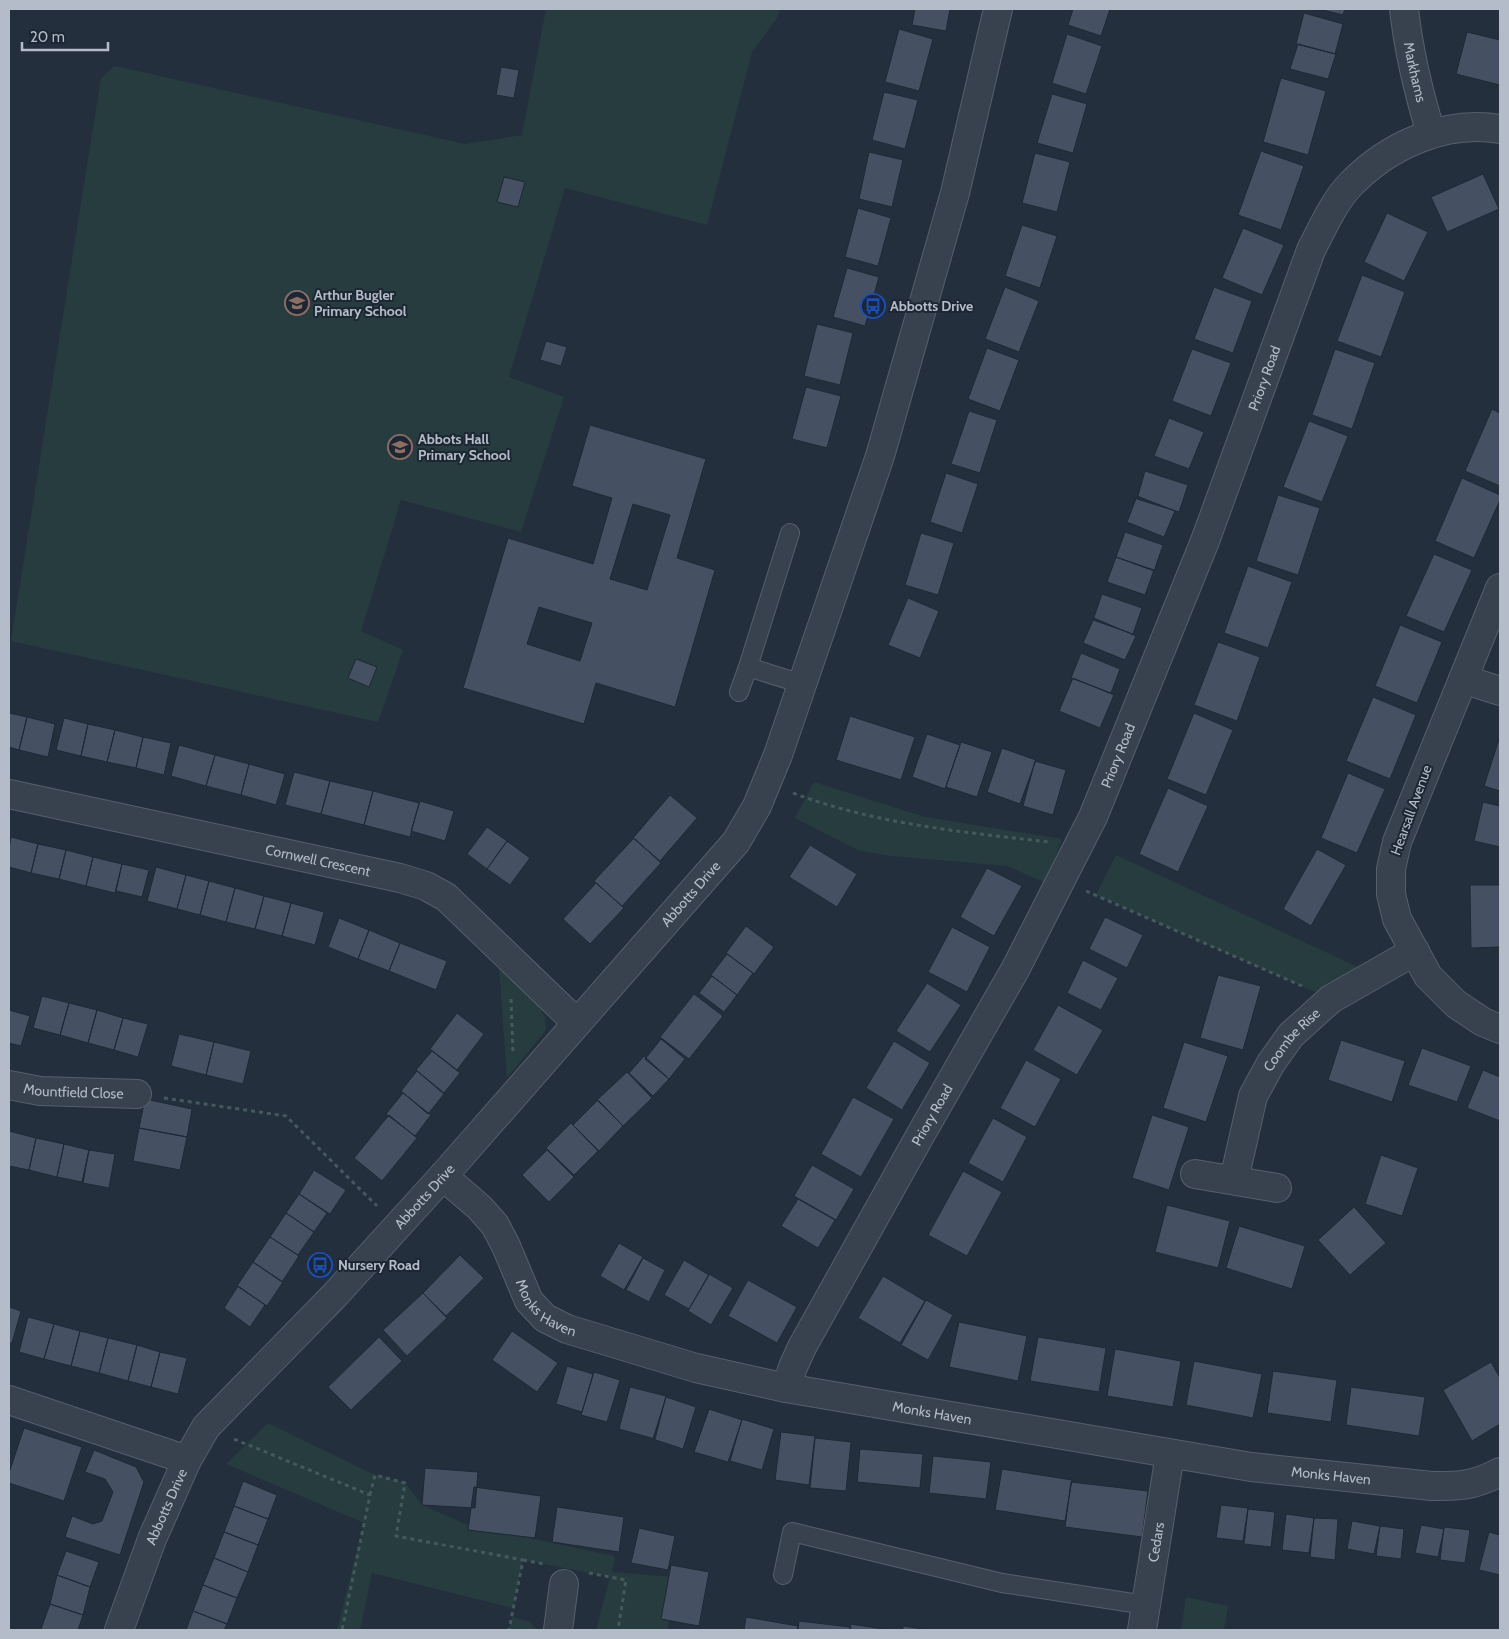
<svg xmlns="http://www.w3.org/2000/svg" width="1509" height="1639" font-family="Cabin,sans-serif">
	<rect width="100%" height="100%" fill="#242f3e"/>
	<path fill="#263c3f" d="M 546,9 L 780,9 L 777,18 L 752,52 L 707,225 L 565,188 L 509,377 L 564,397 L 521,532 L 401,500 L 361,631 L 403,650 L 378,722 L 11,641 L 101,78 L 115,66 L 465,144 L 522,135 Z
		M 814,782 L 925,817 L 1062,839 L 1055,858 L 1061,867 L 1051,885 L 1007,866 L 891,856 L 860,851 L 795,818 Z
		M 1116,855 L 1358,967 L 1331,999 L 1096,895 Z
		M 499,966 L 537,1003 L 545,1017 L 546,1030 L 507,1078 Z
		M 268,1423 L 375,1475 L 405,1483 L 422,1505 L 470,1526 L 615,1556 L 612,1572 L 672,1577 L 668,1630 L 596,1630 L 610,1577 L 523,1560 L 513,1608 L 372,1573 L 360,1630 L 337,1630 L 364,1523 L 226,1464 Z
		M 1186,1597 L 1228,1606 L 1224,1630 L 1181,1630 Z
		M 512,1617 L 530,1622 L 537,1630 L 509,1630 Z"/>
	<path fill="#455162" stroke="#1f2835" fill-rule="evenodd" d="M 915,9 L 950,9 L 946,31 L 912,25 Z
		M 1073,9 L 1110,9 L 1101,36 L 1068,25 Z
		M 1319,9 L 1345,9 L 1343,15 Z
		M 1304,13 L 1343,24 L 1335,54 L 1296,44 Z
		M 899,29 L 933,39 L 919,91 L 885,82 Z
		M 1467,32 L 1500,40 L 1500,85 L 1456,74 Z
		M 1067,34 L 1102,46 L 1086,94 L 1052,83 Z
		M 1298,44 L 1336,54 L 1328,79 L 1290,69 Z
		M 501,67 L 519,70 L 514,98 L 496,95 Z
		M 1281,78 L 1326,91 L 1308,155 L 1263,142 Z
		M 884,92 L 918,100 L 905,149 L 872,140 Z
		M 1052,94 L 1087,104 L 1073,153 L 1037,143 Z
		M 1261,151 L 1304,166 L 1281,230 L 1238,215 Z
		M 869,152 L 903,160 L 892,207 L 859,199 Z
		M 1035,153 L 1070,162 L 1057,212 L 1022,203 Z
		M 1483,174 L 1499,209 L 1447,232 L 1431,197 Z
		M 504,177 L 525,182 L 518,207 L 497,202 Z
		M 858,208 L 891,218 L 878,266 L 845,257 Z
		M 1387,213 L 1428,232 L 1404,281 L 1364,262 Z
		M 1022,225 L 1057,236 L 1040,288 L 1005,276 Z
		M 1243,228 L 1284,245 L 1262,295 L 1222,278 Z
		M 847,268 L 879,277 L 865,326 L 833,317 Z
		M 1362,275 L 1405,292 L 1381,357 L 1337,341 Z
		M 1005,287 L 1039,301 L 1019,352 L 985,339 Z
		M 1214,287 L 1252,301 L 1233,353 L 1194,339 Z
		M 817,324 L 853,333 L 840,385 L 804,376 Z
		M 546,341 L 567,347 L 561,366 L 540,360 Z
		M 987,348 L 1019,360 L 1000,411 L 968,399 Z
		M 1192,349 L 1231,363 L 1211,416 L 1172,401 Z
		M 1335,349 L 1375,363 L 1352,429 L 1312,415 Z
		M 806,387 L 841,396 L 827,448 L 792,439 Z
		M 1492,409 L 1500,413 L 1500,486 L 1465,471 Z
		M 969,411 L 997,420 L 980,473 L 951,464 Z
		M 1169,418 L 1204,432 L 1189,469 L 1154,456 Z
		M 1309,421 L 1348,436 L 1322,502 L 1283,487 Z
		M 590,425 L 706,459 L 677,558 L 715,570 L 675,707 L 596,683 L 584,724 L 463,688 L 508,538 L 593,564 L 612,498 L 572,486 ZM 633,504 L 670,515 L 647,590 L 610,579 ZM 539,607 L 592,623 L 580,661 L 527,644 Z
		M 1145,471 L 1188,485 L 1179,512 L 1137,499 Z
		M 946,473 L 978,484 L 962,533 L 930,522 Z
		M 1462,478 L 1500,495 L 1500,500 L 1474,558 L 1435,541 Z
		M 1278,495 L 1320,508 L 1298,575 L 1256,561 Z
		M 1137,496 L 1175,511 L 1164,537 L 1127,522 Z
		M 1125,532 L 1163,545 L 1154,571 L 1116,557 Z
		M 921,533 L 954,543 L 938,595 L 905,585 Z
		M 1434,554 L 1472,570 L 1444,632 L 1406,616 Z
		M 1116,557 L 1154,570 L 1145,595 L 1107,582 Z
		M 1248,566 L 1292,582 L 1268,648 L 1224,633 Z
		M 1102,594 L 1142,608 L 1133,634 L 1093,620 Z
		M 908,598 L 939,611 L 920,658 L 888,645 Z
		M 1094,618 L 1136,636 L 1125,660 L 1083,643 Z
		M 1400,625 L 1442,642 L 1417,703 L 1375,686 Z
		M 1218,642 L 1260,657 L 1237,721 L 1194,705 Z
		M 1081,653 L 1120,669 L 1111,693 L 1071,678 Z
		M 356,659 L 377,667 L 369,687 L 348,678 Z
		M 1073,678 L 1114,695 L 1100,728 L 1059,711 Z
		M 1373,697 L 1416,715 L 1390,779 L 1346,761 Z
		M 9,713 L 27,717 L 19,750 L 9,747 Z
		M 1194,713 L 1233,730 L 1206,795 L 1167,779 Z
		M 850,716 L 915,737 L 901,780 L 836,760 Z
		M 27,717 L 55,724 L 48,757 L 19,750 Z
		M 64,718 L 88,724 L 81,756 L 56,750 Z
		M 88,724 L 115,730 L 107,762 L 81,756 Z
		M 115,730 L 143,737 L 136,768 L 107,762 Z
		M 927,734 L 960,745 L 945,789 L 912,777 Z
		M 1500,736 L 1500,791 L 1484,786 Z
		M 143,737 L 171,743 L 164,775 L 136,768 Z
		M 961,742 L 992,752 L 977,797 L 946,787 Z
		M 179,745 L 215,755 L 206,786 L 171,776 Z
		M 1002,748 L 1036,760 L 1020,804 L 987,792 Z
		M 215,755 L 249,764 L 241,795 L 206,786 Z
		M 1035,761 L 1066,770 L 1053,815 L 1023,806 Z
		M 249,764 L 285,774 L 276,805 L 241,795 Z
		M 294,772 L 330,781 L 321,814 L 285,805 Z
		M 1348,773 L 1385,789 L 1357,853 L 1321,838 Z
		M 330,781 L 373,791 L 364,825 L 321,814 Z
		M 1168,788 L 1208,806 L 1178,872 L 1139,854 Z
		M 373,791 L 419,803 L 410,837 L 364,825 Z
		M 670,795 L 697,818 L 660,861 L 633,838 Z
		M 420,801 L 454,811 L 445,841 L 411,831 Z
		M 1483,802 L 1500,806 L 1500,847 L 1474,841 Z
		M 487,827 L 507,841 L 487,869 L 467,854 Z
		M 11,837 L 38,844 L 31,873 L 9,867 L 9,848 Z
		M 634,838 L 661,863 L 622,906 L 594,881 Z
		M 507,841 L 530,858 L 510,885 L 487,869 Z
		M 38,844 L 66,850 L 59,879 L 31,873 Z
		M 810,845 L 857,874 L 837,907 L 789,877 Z
		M 1317,849 L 1346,865 L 1311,926 L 1283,909 Z
		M 66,850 L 93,857 L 86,886 L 59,879 Z
		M 93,857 L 122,864 L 115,893 L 86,886 Z
		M 122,864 L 149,870 L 142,897 L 116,891 Z
		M 156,867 L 186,875 L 177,909 L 147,901 Z
		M 987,868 L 1022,886 L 994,936 L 960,917 Z
		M 186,875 L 209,881 L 200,915 L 177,909 Z
		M 209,881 L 235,888 L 226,922 L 200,915 Z
		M 596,883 L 624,908 L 590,944 L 563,919 Z
		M 1470,885 L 1500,885 L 1500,947 L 1471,948 Z
		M 235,888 L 264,896 L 255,929 L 226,922 Z
		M 264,896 L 291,903 L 282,936 L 255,929 Z
		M 291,903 L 324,912 L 315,945 L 282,936 Z
		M 1105,917 L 1143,935 L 1127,968 L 1089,949 Z
		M 339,918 L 369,930 L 358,959 L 328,947 Z
		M 746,926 L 774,947 L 754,974 L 726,953 Z
		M 952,927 L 990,947 L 967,992 L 928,972 Z
		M 369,930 L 400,943 L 389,971 L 358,959 Z
		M 400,943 L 447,961 L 436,990 L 389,971 Z
		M 727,954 L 753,973 L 737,995 L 711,975 Z
		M 1083,960 L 1118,978 L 1101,1010 L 1067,993 Z
		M 1218,975 L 1261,986 L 1243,1050 L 1200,1038 Z
		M 712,976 L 737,995 L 724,1012 L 699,993 Z
		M 927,983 L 961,1005 L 930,1052 L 896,1031 Z
		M 694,994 L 723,1016 L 689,1059 L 660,1037 Z
		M 42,996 L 69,1003 L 60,1035 L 33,1028 Z
		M 69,1003 L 97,1010 L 88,1043 L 60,1035 Z
		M 1058,1005 L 1103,1030 L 1077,1075 L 1033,1050 Z
		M 9,1010 L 30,1016 L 21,1046 L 9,1043 Z
		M 97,1010 L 123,1018 L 114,1050 L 88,1043 Z
		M 457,1013 L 484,1034 L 457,1070 L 430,1049 Z
		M 123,1018 L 148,1024 L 138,1057 L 114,1050 Z
		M 179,1034 L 214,1042 L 206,1075 L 171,1066 Z
		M 661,1039 L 685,1059 L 669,1079 L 645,1059 Z
		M 1341,1040 L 1405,1061 L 1392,1102 L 1328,1080 Z
		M 894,1041 L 930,1063 L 902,1110 L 866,1088 Z
		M 214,1042 L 251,1051 L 243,1084 L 206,1075 Z
		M 1184,1042 L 1228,1056 L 1206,1122 L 1163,1108 Z
		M 1422,1048 L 1471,1066 L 1457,1102 L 1408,1085 Z
		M 432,1051 L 460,1073 L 444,1093 L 416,1070 Z
		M 644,1056 L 669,1079 L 653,1096 L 629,1073 Z
		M 1026,1060 L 1061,1079 L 1035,1127 L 1000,1108 Z
		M 1483,1070 L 1500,1077 L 1500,1121 L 1467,1108 Z
		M 417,1071 L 444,1094 L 428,1114 L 401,1091 Z
		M 627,1072 L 652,1098 L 623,1126 L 597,1100 Z
		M 403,1093 L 431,1115 L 415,1136 L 386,1114 Z
		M 853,1097 L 894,1119 L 861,1177 L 821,1154 Z
		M 145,1099 L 192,1109 L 187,1137 L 139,1128 Z
		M 598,1100 L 623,1126 L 599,1151 L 573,1125 Z
		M 389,1115 L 417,1138 L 382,1181 L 354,1158 Z
		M 1152,1115 L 1189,1127 L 1169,1190 L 1132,1178 Z
		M 993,1118 L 1027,1137 L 1003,1182 L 968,1163 Z
		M 571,1123 L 598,1151 L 574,1175 L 546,1148 Z
		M 139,1128 L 187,1137 L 180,1170 L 133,1161 Z
		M 9,1131 L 36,1138 L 29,1170 L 9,1166 Z
		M 36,1138 L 64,1144 L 57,1177 L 29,1170 Z
		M 64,1144 L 89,1150 L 82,1182 L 57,1177 Z
		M 89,1150 L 115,1154 L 109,1188 L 83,1183 Z
		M 547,1150 L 574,1177 L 549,1202 L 522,1175 Z
		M 1381,1155 L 1418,1168 L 1402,1216 L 1365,1204 Z
		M 812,1165 L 854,1189 L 836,1220 L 794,1196 Z
		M 314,1170 L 346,1190 L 330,1214 L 299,1194 Z
		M 963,1171 L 1002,1192 L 967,1256 L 928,1235 Z
		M 299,1194 L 327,1213 L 314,1232 L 286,1213 Z
		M 798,1199 L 835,1220 L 818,1248 L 781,1226 Z
		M 1167,1205 L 1230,1221 L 1218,1268 L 1155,1252 Z
		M 1354,1207 L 1386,1243 L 1350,1275 L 1318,1240 Z
		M 286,1213 L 314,1232 L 298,1255 L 270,1237 Z
		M 1239,1226 L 1305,1246 L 1292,1289 L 1226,1268 Z
		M 270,1237 L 299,1256 L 282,1282 L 253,1262 Z
		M 619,1243 L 643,1257 L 624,1290 L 600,1276 Z
		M 460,1255 L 484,1278 L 446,1316 L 423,1293 Z
		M 643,1258 L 665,1270 L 649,1302 L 626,1290 Z
		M 684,1260 L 709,1275 L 689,1309 L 664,1295 Z
		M 253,1262 L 283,1282 L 267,1306 L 237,1286 Z
		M 709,1274 L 733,1288 L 711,1325 L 688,1311 Z
		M 883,1276 L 925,1301 L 900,1343 L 858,1318 Z
		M 748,1280 L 797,1307 L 777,1343 L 728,1316 Z
		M 238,1286 L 265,1305 L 250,1327 L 224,1308 Z
		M 423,1293 L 447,1318 L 407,1356 L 383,1330 Z
		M 926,1300 L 953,1315 L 928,1360 L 901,1345 Z
		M 9,1307 L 21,1311 L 12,1343 L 9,1343 Z
		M 28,1317 L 54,1324 L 44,1359 L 19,1352 Z
		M 959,1322 L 1027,1336 L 1018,1381 L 949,1367 Z
		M 54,1324 L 80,1331 L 71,1366 L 44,1359 Z
		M 80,1331 L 108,1338 L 99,1373 L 71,1366 Z
		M 512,1331 L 558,1363 L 537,1392 L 492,1360 Z
		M 379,1337 L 402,1361 L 351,1410 L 328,1387 Z
		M 1038,1337 L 1106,1348 L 1099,1392 L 1030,1381 Z
		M 108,1338 L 137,1345 L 128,1381 L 99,1373 Z
		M 137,1345 L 160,1352 L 151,1387 L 128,1381 Z
		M 1115,1349 L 1181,1361 L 1173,1407 L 1107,1396 Z
		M 160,1352 L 187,1358 L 178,1394 L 151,1387 Z
		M 1194,1361 L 1262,1374 L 1253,1418 L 1186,1405 Z
		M 1491,1362 L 1500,1378 L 1500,1424 L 1472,1441 L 1443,1390 Z
		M 567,1366 L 593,1374 L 582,1412 L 556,1404 Z
		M 1273,1371 L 1337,1380 L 1331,1422 L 1267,1413 Z
		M 594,1372 L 620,1380 L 607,1422 L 581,1415 Z
		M 630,1387 L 666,1396 L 655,1439 L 619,1429 Z
		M 1351,1387 L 1425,1397 L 1419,1436 L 1346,1425 Z
		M 666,1397 L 696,1407 L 683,1449 L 653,1439 Z
		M 709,1409 L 742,1420 L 728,1462 L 694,1452 Z
		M 742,1419 L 774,1429 L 762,1470 L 730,1461 Z
		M 24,1428 L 82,1447 L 64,1501 L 9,1483 L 9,1473 Z
		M 781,1432 L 815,1436 L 809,1485 L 775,1480 Z
		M 815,1438 L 851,1442 L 846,1491 L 810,1488 Z
		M 860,1449 L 923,1454 L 920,1488 L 857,1482 Z
		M 94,1450 L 136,1467 L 144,1482 L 120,1555 L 65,1537 L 72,1516 L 93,1524 L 102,1521 L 113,1492 L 105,1479 L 85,1472 Z
		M 933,1456 L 991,1462 L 986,1499 L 929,1493 Z
		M 425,1468 L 478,1472 L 475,1508 L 422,1505 Z
		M 1002,1469 L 1072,1480 L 1065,1521 L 995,1510 Z
		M 243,1481 L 277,1495 L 268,1519 L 234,1506 Z
		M 1071,1482 L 1148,1491 L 1142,1537 L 1065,1527 Z
		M 474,1487 L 541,1496 L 535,1538 L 468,1530 Z
		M 1221,1505 L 1248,1508 L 1243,1541 L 1216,1538 Z
		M 234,1506 L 268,1519 L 258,1545 L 224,1532 Z
		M 557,1507 L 624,1517 L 619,1552 L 552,1542 Z
		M 1248,1509 L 1275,1512 L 1271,1547 L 1244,1544 Z
		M 1286,1514 L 1314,1518 L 1309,1553 L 1282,1550 Z
		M 1314,1518 L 1338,1519 L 1335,1560 L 1310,1557 Z
		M 1352,1521 L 1380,1526 L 1374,1554 L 1347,1549 Z
		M 1421,1525 L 1444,1529 L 1438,1557 L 1415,1553 Z
		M 1380,1526 L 1404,1529 L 1401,1559 L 1376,1556 Z
		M 1444,1527 L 1470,1530 L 1465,1563 L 1440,1560 Z
		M 639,1528 L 675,1536 L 668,1570 L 631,1563 Z
		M 224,1532 L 258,1545 L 248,1572 L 214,1558 Z
		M 1489,1532 L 1500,1535 L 1500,1575 L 1479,1570 Z
		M 66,1551 L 99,1562 L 90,1587 L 57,1575 Z
		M 214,1558 L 248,1572 L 237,1598 L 203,1585 Z
		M 671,1565 L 709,1572 L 699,1626 L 661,1619 Z
		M 57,1575 L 90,1587 L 83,1615 L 50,1604 Z
		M 203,1585 L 237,1598 L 227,1624 L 193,1611 Z
		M 50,1604 L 83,1615 L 78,1630 L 45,1630 L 41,1629 Z
		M 193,1611 L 227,1624 L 224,1630 L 186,1630 Z
		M 746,1617 L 798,1626 L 797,1630 L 744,1630 Z
		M 799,1621 L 850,1627 L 850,1630 L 798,1630 Z
		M 851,1624 L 890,1630 L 850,1630 Z
		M 903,1626 L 929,1630 L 903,1630 Z"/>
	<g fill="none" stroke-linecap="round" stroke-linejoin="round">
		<defs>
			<path id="service" d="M 790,533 L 748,667 L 802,684
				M 739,692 L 748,667
				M 783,1575 L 792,1532 L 1002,1583 L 1146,1605"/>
			<g id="minor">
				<path id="s1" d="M 1404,9 C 1409,53 1418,91 1431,133"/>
				<path d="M 1500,588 L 1397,842 L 1391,869 L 1391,894 L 1397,919 L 1428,976 L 1456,1004 L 1483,1022 L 1500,1029"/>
				<path d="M 1463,679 L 1500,691"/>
				<path id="s2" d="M 9,794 L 400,878 L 426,886 L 446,897 L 577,1023"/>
				<path id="s3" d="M 9,1085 L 40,1091 L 137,1094"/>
				<path d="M 1195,1174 L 1277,1188"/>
				<path id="s4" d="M 443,1176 L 480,1208 L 495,1225 L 506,1246 L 529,1301 L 545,1318 L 567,1329 L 696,1368 L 786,1388 L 1251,1467 L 1432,1486 C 1462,1486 1473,1486 1500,1472"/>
				<path id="s5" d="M 1234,1180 L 1253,1096 L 1271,1063 L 1291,1035 L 1331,999 L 1415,951"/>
				<path id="s6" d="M 786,1388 L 793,1367 L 802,1347 L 921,1134 L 1016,968 L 1093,817 L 1205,541 L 1311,250 C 1322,229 1334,201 1351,184 C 1389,145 1445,120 1500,129"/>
				<path d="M 9,1400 L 187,1460"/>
				<path id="s7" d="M 119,1630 L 152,1539 L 187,1460 L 206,1427 L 334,1296 L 443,1176 L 736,842 L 757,806 L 778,755 L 880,456 L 955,193 L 998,9"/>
				<path d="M 558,1630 L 564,1584"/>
				<path id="s8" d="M 1142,1630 L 1170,1454"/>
			</g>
		</defs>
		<use href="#service" stroke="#565f6c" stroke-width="20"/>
		<use href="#minor" stroke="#565f6c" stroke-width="30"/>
		<path stroke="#44595c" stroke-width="3" stroke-dasharray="4 4" stroke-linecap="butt" d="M 793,793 C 875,824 962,832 1049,842
			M 1086,891 L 1302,986
			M 511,999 L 513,1053
			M 164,1098 L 286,1116 L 377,1206
			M 234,1439 L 370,1495 L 342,1630
			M 370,1495 L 375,1475 L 405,1483 L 396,1536 L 523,1560 L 509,1630
			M 523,1560 L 544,1564
			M 589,1573 L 626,1580 L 618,1630"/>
		<use href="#service" stroke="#38414e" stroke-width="18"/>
		<use href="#minor" stroke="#38414e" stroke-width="28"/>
	</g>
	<defs>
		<symbol id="school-ring" viewBox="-11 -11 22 22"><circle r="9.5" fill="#1d2633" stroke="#8d6e63" stroke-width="1.5"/><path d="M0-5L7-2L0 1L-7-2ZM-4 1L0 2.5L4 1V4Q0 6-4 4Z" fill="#8d6e63"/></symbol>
		<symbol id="bus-ring" viewBox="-11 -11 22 22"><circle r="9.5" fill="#1d2633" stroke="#1a4fb4" stroke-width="1.5"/><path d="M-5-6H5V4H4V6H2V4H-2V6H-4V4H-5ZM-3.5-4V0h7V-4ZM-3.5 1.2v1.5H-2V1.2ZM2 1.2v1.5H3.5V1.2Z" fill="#1a4fb4"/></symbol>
	</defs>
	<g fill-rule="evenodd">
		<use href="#school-ring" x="283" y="289" width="28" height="28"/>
		<use href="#bus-ring" x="859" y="292" width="28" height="28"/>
		<use href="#school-ring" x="386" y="433" width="28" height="28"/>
		<use href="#bus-ring" x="306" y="1251" width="28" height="28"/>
	</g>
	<g text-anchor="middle" stroke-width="4" stroke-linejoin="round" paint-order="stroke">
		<g font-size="14" fill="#b4bcc9" stroke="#1d2633">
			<text dy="5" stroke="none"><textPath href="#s1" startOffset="64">Markhams</textPath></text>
			<text dy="5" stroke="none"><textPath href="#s6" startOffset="1120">Priory Road</textPath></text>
			<text dy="5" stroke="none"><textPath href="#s6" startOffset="715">Priory Road</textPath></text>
			<text transform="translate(1411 810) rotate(-70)" y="5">Hearsall Avenue</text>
			<text dy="5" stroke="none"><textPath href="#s2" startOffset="316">Cornwell Crescent</textPath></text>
			<text dy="5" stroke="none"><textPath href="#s7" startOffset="942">Abbotts Drive</textPath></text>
			<text dy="5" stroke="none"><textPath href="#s5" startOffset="155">Coombe Rise</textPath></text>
			<text dy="5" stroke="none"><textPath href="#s3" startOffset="65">Mountfield Close</textPath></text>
			<text dy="5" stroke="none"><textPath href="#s6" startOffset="310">Priory Road</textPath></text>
			<text dy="5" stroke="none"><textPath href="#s7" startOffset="539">Abbotts Drive</textPath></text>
			<text dy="5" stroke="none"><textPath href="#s4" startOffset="172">Monks Haven</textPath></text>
			<text dy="5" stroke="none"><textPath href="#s4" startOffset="578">Monks Haven</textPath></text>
			<text dy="5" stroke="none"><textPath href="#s4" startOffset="982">Monks Haven</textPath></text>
			<text dy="5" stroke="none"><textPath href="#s7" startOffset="132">Abbotts Drive</textPath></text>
			<text dy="5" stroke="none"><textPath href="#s8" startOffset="89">Cedars</textPath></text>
		</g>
		<g font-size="14" font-weight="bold" fill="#b4bcc9" stroke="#1d2633" text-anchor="start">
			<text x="314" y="300">Arthur Bugler<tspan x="314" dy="16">Primary School</tspan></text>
			<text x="890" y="311">Abbotts Drive</text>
			<text x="418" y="444">Abbots Hall<tspan x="418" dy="16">Primary School</tspan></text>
			<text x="338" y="1270">Nursery Road</text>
		</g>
	</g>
	<rect width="1509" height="1639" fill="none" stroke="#b4bcc9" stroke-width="20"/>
	<path d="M22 42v8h86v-8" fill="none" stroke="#b4bcc9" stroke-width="2.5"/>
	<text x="30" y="42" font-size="15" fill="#b4bcc9" stroke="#1d2633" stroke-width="4" paint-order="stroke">20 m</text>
</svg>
